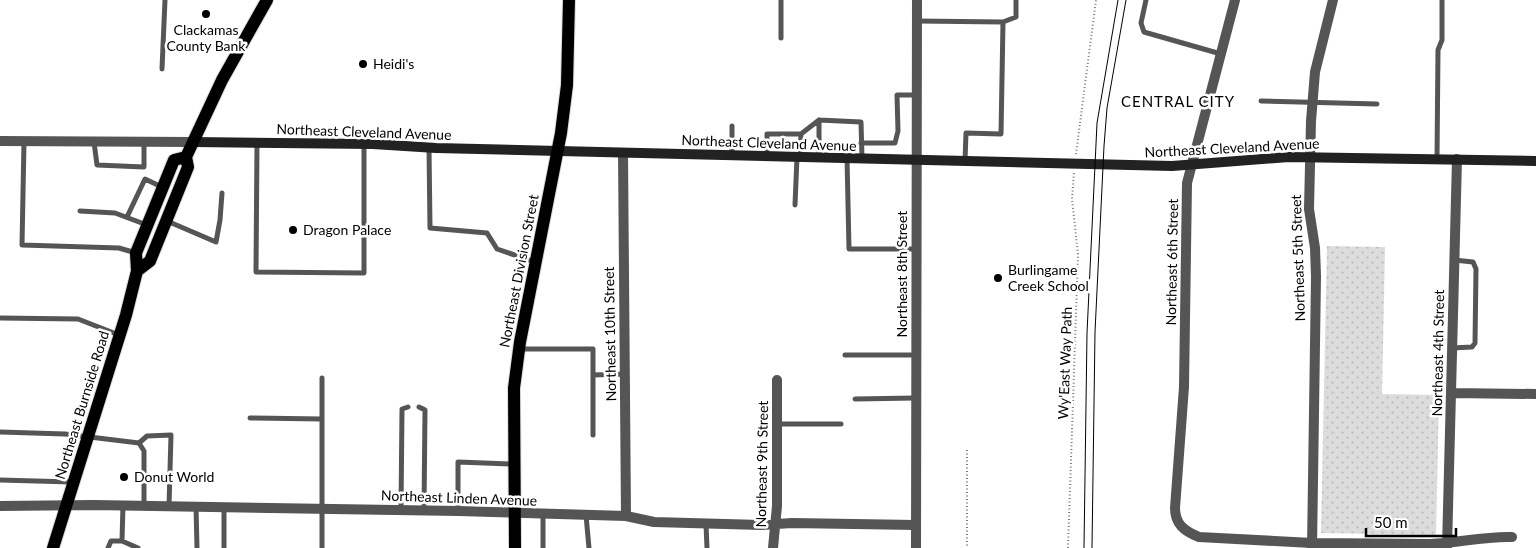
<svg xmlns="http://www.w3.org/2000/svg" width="1536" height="548" font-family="Lato,sans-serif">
	<defs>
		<pattern id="grass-dots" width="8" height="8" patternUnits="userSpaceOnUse" patternTransform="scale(1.25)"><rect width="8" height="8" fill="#dcdcdc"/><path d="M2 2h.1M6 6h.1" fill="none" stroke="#bbb" stroke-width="1.8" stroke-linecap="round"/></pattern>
	</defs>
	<rect width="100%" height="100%" fill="#fff"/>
	<path fill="url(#grass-dots)" d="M 1327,246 L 1385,247 L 1382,394 L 1439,395 L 1436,535 L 1321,533 Z"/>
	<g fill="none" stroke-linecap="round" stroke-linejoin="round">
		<defs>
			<path id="primary" d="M 137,271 L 150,261 L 188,167 L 186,157 L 201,125 L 222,80 L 267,0
				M 53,548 L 126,315 L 137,271 L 136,253 L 174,160 L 186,157
				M 515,548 L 514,388 L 520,342 L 561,133 L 567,85 L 569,0"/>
		</defs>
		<use href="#primary" stroke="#dbdbdb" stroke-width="14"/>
		<path stroke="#777" stroke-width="2" stroke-dasharray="1 2.5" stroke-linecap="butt" d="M 1076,154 L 1096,0
			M 967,450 L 967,548
			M 1068,548 L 1078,254 L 1072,199 L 1074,173"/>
		<path stroke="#555" stroke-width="5" d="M 1146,0 L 1141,23 L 1144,32 L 1221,54
			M 917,21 L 1003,22 L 1001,134 L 966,133 L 965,161
			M 1003,22 L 1016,17 L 1016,0
			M 781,38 L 781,0
			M 162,69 L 165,0
			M 1261,101 L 1377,104
			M 24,142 L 22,245 L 119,248 L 136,253
			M 94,142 L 97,165 L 144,167 L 144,143
			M 257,143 L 256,272 L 364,273 L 364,144
			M 861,143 L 895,143 L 898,131 L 897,95 L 916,95
			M 429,148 L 430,228 L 487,233 L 497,249 L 535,262
			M 732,155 L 732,126
			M 767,156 L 767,134 L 801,134
			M 800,157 L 801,134 L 819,120
			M 819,158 L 819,120 L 861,122 L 862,158
			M 847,158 L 849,249 L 915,249
			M 1437,159 L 1438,50 L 1442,40 L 1442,0
			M 795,205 L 797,157
			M 80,211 L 115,213 L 147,225
			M 127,217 L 145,179 L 162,187
			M 167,221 L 216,242 L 220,220 L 222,193
			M 0,318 L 78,319 L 119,335
			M 1452,348 L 1472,347 L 1475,343 L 1476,269 L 1473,262 L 1454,260
			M 519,349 L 593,349 L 593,435
			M 845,355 L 915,355
			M 593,375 L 625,374
			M 855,399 L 915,398
			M 419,407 L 425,410 L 424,510
			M 250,418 L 322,419
			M 777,424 L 841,424
			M 0,432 L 65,434 L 139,443 L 144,451 L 144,506
			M 139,443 L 147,436 L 171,435 L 169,506
			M 0,480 L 72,482
			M 196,507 L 197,548
			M 401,510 L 402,409 L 408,407
			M 458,511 L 458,462 L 513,464
			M 543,515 L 543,548
			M 586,515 L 589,548
			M 706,524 L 707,548
			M 122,541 L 138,548
			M 108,548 L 111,541 L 122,541 L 123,505
			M 224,548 L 224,507
			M 322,548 L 322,378"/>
		<path stroke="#555" stroke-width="10" d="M 1235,0 L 1187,183 L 1184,387 L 1175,508 C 1175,524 1184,531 1199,537 L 1312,543 L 1430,544 C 1458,543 1484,536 1512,537
			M 623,153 L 626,516
			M 1451,393 L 1536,394
			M 0,506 L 94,505 L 458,511 L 626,516 L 654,522 L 761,525 L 792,523 L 916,525
			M 773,548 L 777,506 L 777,380
			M 1312,548 L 1316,276 L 1315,248 L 1309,209 L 1311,121 L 1315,72 L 1333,0
			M 1447,548 L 1457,159"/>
		<path stroke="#555" stroke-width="10" d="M 0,141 L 193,142
			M 916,548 L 917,0"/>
		<path stroke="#222" stroke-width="10" d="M 193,142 L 373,144 L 436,148 L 1172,166 L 1289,157 L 1536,161"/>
		<use href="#primary" stroke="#000" stroke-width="12"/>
		<path stroke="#000" stroke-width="1" d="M 1084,548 L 1087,333 L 1097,123 L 1118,0
			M 1092,548 L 1095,332 L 1104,146 L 1107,108 L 1126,0"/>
	</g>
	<g fill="#000" stroke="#fff" stroke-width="2">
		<circle cx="206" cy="14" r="5"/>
		<circle cx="363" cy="64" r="5"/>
		<circle cx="293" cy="230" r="5"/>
		<circle cx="998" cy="278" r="5"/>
		<circle cx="124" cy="477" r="5"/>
	</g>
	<g text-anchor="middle" stroke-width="5" stroke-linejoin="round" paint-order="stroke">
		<g font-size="14" fill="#000" stroke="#fff" text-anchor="start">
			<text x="206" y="35" text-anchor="middle">Clackamas<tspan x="206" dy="16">County Bank</tspan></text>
			<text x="373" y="69">Heidi's</text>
			<text x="303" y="235">Dragon Palace</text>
			<text x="1008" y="275">Burlingame<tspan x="1008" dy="16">Creek School</tspan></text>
			<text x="134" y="482">Donut World</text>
		</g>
		<g font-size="14" fill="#000" stroke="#fff">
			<text transform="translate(364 132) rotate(2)" y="5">Northeast Cleveland Avenue</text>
			<text transform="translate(769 143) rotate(2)" y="5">Northeast Cleveland Avenue</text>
			<text transform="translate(1232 148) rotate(-3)" y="5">Northeast Cleveland Avenue</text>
			<text transform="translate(1298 258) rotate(-92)" y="5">Northeast 5th Street</text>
			<text transform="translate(1172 262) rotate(-89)" y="5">Northeast 6th Street</text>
			<text transform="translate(519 271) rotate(-79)" y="5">Northeast Division Street</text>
			<text transform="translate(902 274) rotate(-90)" y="5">Northeast 8th Street</text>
			<text transform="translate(610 334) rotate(-91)" y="5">Northeast 10th Street</text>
			<text transform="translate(1438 353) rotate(-89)" y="5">Northeast 4th Street</text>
			<text transform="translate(1065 363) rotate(-88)" y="5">Wy'East Way Path</text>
			<text transform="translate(82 405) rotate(-73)" y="5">Northeast Burnside Road</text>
			<text transform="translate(762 464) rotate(-89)" y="5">Northeast 9th Street</text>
			<text transform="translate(459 498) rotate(2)" y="5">Northeast Linden Avenue</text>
		</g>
		<g font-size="15" letter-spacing="1" fill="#000" stroke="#fff">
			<text x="1178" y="107">CENTRAL CITY</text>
		</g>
	</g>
	<path d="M1366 528v8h90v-8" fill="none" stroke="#000000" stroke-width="2.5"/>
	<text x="1374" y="528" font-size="15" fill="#000000" stroke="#ffffff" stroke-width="4" paint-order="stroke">50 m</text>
</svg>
